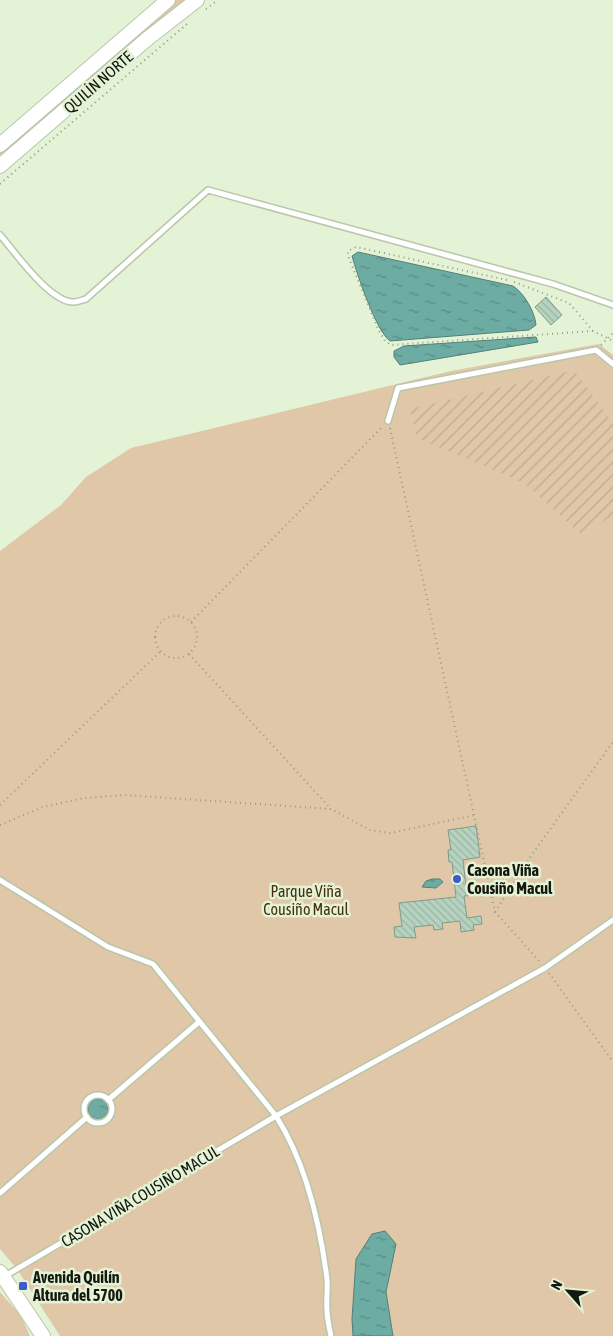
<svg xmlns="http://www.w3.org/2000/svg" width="613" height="1336" font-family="'Asap Condensed',sans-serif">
	<defs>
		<pattern id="grass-tufts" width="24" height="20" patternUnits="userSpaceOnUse" patternTransform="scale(1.25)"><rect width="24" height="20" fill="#e0c7a8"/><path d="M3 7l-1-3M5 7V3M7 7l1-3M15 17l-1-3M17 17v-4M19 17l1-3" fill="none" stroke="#bfaa8f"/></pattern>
		<pattern id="garden-furrows" width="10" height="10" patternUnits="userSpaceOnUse" patternTransform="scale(1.25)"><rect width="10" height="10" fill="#e0c7a8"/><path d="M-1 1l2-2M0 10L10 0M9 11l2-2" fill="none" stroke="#bfaa8f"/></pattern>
		<pattern id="water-ripples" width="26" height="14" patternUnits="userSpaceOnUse" patternTransform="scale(1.25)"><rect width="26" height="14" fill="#6caca3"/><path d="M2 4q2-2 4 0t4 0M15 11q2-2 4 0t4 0" fill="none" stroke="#588b83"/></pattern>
		<pattern id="building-back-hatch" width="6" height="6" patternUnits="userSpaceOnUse" patternTransform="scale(1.25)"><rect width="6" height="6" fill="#b6d3c0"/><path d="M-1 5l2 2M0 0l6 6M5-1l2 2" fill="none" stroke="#9cb4a4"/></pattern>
	</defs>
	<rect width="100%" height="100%" fill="#e4f2d6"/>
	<path fill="url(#grass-tufts)" d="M 175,0 L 189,0 L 0,160 L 0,150 Z"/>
	<path fill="#e0c7a8" d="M 599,344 L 613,355 L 613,1336 L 60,1336 L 17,1269 L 0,1249 L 0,551 L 61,505 L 86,477 L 131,448 L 451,371 Z
		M 0,1292 L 21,1316 L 30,1336 L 0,1336 Z"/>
	<path fill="url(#garden-furrows)" d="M 574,370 L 613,423 L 613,515 L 582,535 L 524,483 L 417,438 L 410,409 Z"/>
	<path fill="url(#water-ripples)" stroke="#528077" d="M 358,252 L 513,286 C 524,293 535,312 536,325 L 529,330 L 390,341 C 376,331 357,274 352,256 Z
		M 536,337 L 538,342 L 400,365 L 394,357 L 394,351 L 404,346 Z
		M 432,879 L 440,879 L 443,882 L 436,888 L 422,887 L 426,881 Z
		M88 1109a10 10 0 1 1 20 0a10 10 0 1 1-20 0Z
		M 385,1231 L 396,1244 L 386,1292 L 393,1336 L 353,1336 L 352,1319 L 356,1259 L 372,1234 Z"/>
	<path fill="url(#building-back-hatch)" stroke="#809b89" d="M 546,297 L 562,315 L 551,325 L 535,307 Z
		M 476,826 L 480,857 L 463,860 L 466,887 L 475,885 L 476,895 L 464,896 L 467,918 L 481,916 L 482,924 L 473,925 L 474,930 L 461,932 L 460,921 L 442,923 L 443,929 L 434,930 L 433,925 L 414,927 L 416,938 L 395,937 L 394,927 L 402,926 L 399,903 L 456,897 L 452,862 L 449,862 L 448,850 L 451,850 L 448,830 Z"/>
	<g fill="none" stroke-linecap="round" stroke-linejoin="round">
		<defs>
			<path id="lane" d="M 0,235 C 15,252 50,303 74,302 C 78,302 82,300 86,299 L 208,190 L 553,284 L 613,305
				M 388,421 L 398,388 L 596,350 L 613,364
				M 0,880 L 108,947 L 153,964 L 276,1116 C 306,1163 320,1224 327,1279 C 328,1289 326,1299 327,1310 C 327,1318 329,1327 331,1336
				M84 1109a14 14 0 1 1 28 0a14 14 0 1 1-28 0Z
				M 108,1100 L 199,1022
				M 0,1193 L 87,1117
				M 5,1276 L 276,1116 L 545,968 L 613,920"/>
			<path id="secondary" d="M 0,145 L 168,0
				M 0,166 L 147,39 L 197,0
				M 0,1272 L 43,1336"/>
		</defs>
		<use href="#lane" stroke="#b9c6ab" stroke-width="8"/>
		<use href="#secondary" stroke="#b9c6ab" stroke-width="16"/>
		<path stroke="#929c88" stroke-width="2" stroke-dasharray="1 4" stroke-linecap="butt" d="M 206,9 L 218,0
			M 0,184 L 188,23
			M 507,280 L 356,247 L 348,251 L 348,256 L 379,331 L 385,341 L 391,345 L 593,331
			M 514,282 L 569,303 L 593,331 L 613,341
			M 601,345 L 613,333
			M 390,428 L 495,912 L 540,962
			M155 637a21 21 0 1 1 42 0a21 21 0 1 1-42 0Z
			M 191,622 L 383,426
			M 189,654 L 331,809
			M 0,805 L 161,651
			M 0,825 L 43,807 L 84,798 L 124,795 L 331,809 L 370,830 L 390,833 L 475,815
			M 495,912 L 533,853 L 613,742
			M 549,973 L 613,1062"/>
		<use href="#lane" stroke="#fff" stroke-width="5"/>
		<use href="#secondary" stroke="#fff" stroke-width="14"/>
	</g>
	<g fill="#3c5bcd" stroke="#e4f2d6" stroke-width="2">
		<circle cx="457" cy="879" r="5"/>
		<rect x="18" y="1281" width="10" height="10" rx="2.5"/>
	</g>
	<g text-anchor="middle" stroke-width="5" stroke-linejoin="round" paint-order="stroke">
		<g font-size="16" fill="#14180f" stroke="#e4f2d6">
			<text transform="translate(98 82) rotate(-41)" y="6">QUILÍN NORTE</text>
			<text transform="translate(140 1196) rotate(-31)" y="6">CASONA VIÑA COUSIÑO MACUL</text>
		</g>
		<g font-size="16" font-weight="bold" fill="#14180f" stroke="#e4f2d6" text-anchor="start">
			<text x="467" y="876">Casona Viña<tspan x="467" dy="18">Cousiño Macul</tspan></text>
			<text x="33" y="1283">Avenida Quilín<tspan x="33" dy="18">Altura del 5700</tspan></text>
		</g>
		<g font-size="16" fill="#462f0d" stroke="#e4f2d6">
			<text x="306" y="897">Parque Viña<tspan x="306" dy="18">Cousiño Macul</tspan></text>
		</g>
	</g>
	<g transform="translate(568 1291) rotate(297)" stroke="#e4f2d6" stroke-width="4" paint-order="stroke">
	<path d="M0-4L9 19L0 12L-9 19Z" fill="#14180f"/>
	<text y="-8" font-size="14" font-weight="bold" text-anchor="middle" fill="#14180f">N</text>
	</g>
</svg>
